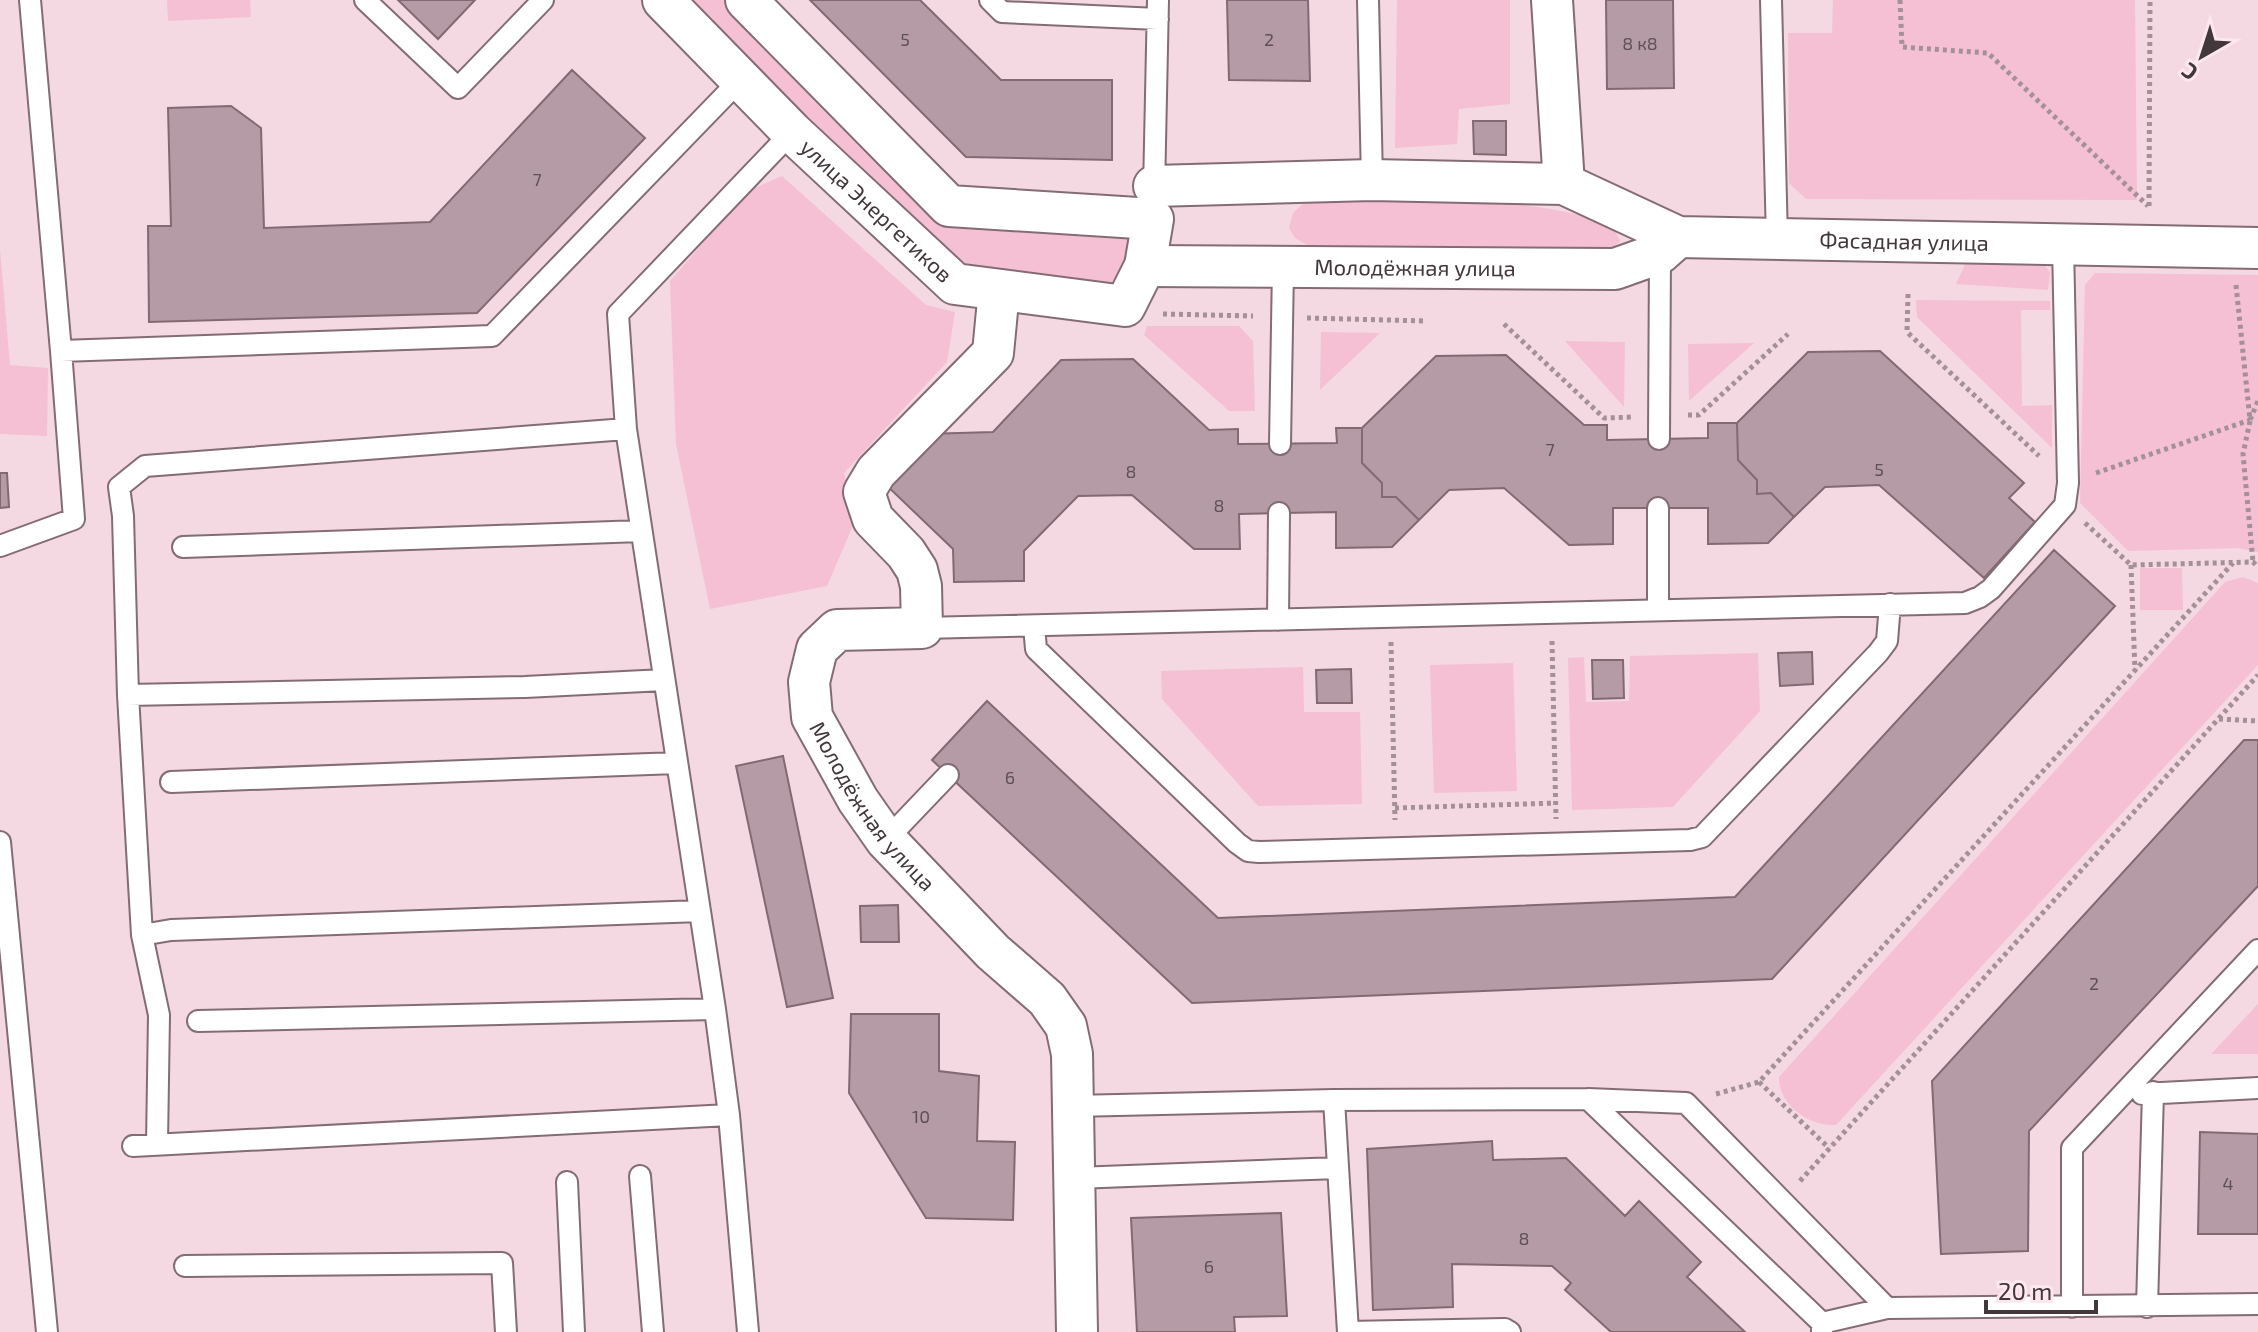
<svg xmlns="http://www.w3.org/2000/svg" width="2258" height="1332" font-family="'Exo 2',sans-serif">
	<rect width="100%" height="100%" fill="#f4d8e2"/>
	<path fill="#f5c0d4" d="M 167,0 L 250,0 L 251,17 L 168,21 Z
		M 681,0 L 728,0 L 944,219 L 1131,232 L 1131,261 L 1114,291 L 958,269 Z
		M 1397,0 L 1510,0 L 1510,104 L 1459,109 L 1457,144 L 1395,148 Z
		M 1833,0 L 2135,0 L 2137,200 L 1806,199 L 1789,183 L 1788,33 L 1832,33 Z
		M 782,176 L 926,305 L 955,312 L 947,362 L 844,473 L 855,521 L 827,586 L 710,609 L 676,444 L 670,281 L 748,191 Z
		M 1429,198 C 1469,200 1585,205 1614,230 C 1617,233 1618,237 1620,241 L 1612,251 L 1575,252 L 1307,245 L 1295,238 L 1289,228 L 1293,213 L 1305,202 Z
		M 0,249 L 10,365 L 48,368 L 47,436 L 0,434 Z
		M 1968,258 L 2042,263 L 2050,272 L 2048,290 L 1956,284 Z
		M 2095,273 L 2258,275 L 2258,552 L 2238,548 L 2128,551 L 2080,503 L 2085,285 Z
		M 1916,300 L 2050,301 L 2050,310 L 2021,310 L 2022,406 L 2052,405 L 2052,448 L 1917,317 Z
		M 1147,326 L 1239,326 L 1253,341 L 1255,411 L 1229,411 L 1144,335 Z
		M 1321,332 L 1380,333 L 1320,390 Z
		M 1565,341 L 1625,342 L 1624,407 Z
		M 1754,343 L 1689,401 L 1688,344 Z
		M 2140,568 L 2182,568 L 2183,610 L 2140,610 Z
		M 2243,577 L 2258,583 L 2258,665 L 1836,1125 C 1810,1127 1778,1105 1779,1077 L 2225,582 Z
		M 1758,653 L 1760,711 L 1673,807 L 1572,810 L 1568,658 L 1584,657 L 1586,702 L 1629,701 L 1630,656 Z
		M 1513,663 L 1517,791 L 1434,793 L 1430,665 Z
		M 1303,667 L 1304,712 L 1360,712 L 1362,804 L 1258,806 L 1162,699 L 1161,671 Z
		M 2258,1004 L 2258,1054 L 2211,1054 Z"/>
	<path fill="#b59ba5" stroke="#826972" stroke-width="2" d="M 398,0 L 475,0 L 438,39 Z
		M 810,0 L 920,0 L 1001,80 L 1112,80 L 1112,160 L 966,157 Z
		M 1227,0 L 1308,0 L 1310,81 L 1229,80 Z
		M 1606,0 L 1673,0 L 1674,88 L 1607,89 Z
		M 572,70 L 645,138 L 477,313 L 149,322 L 148,226 L 171,226 L 168,108 L 231,106 L 261,128 L 264,228 L 430,222 Z
		M 1473,121 L 1506,121 L 1506,155 L 1474,154 Z
		M 1880,351 L 2024,483 L 2009,498 L 2035,522 L 1984,578 L 1879,485 L 1825,487 L 1794,517 L 1771,493 L 1757,494 L 1757,480 L 1738,460 L 1737,423 L 1808,352 Z
		M 1506,355 L 1584,425 L 1607,425 L 1607,440 L 1708,438 L 1708,423 L 1737,423 L 1738,460 L 1757,480 L 1757,494 L 1771,493 L 1794,517 L 1768,543 L 1708,544 L 1708,508 L 1613,508 L 1613,544 L 1569,545 L 1504,488 L 1449,490 L 1419,520 L 1396,497 L 1382,497 L 1382,483 L 1362,463 L 1362,428 L 1436,356 Z
		M 1133,359 L 1209,430 L 1238,429 L 1238,444 L 1337,443 L 1336,428 L 1362,428 L 1362,463 L 1382,483 L 1382,497 L 1396,497 L 1419,520 L 1392,547 L 1336,548 L 1336,512 L 1239,514 L 1240,549 L 1194,549 L 1132,495 L 1078,496 L 1024,551 L 1024,581 L 954,582 L 953,549 L 882,481 L 925,434 L 993,432 L 1061,360 Z
		M 0,473 L 7,473 L 9,507 L 0,508 Z
		M 2054,550 L 2115,606 L 1772,979 L 1192,1003 L 932,760 L 987,701 L 1218,918 L 1735,897 Z
		M 1812,652 L 1813,684 L 1780,686 L 1778,653 Z
		M 1592,660 L 1623,660 L 1624,698 L 1593,699 Z
		M 1351,669 L 1352,703 L 1317,703 L 1316,670 Z
		M 2244,740 L 2258,740 L 2258,886 L 2029,1131 L 2028,1251 L 1941,1254 L 1932,1081 Z
		M 783,756 L 833,998 L 787,1007 L 736,766 Z
		M 898,905 L 899,942 L 861,942 L 860,906 Z
		M 851,1014 L 939,1014 L 939,1071 L 979,1076 L 977,1141 L 1015,1142 L 1013,1220 L 926,1218 L 849,1093 Z
		M 2200,1132 L 2258,1134 L 2258,1234 L 2198,1234 Z
		M 1492,1141 L 1493,1160 L 1566,1158 L 1625,1216 L 1639,1201 L 1701,1262 L 1687,1277 L 1745,1332 L 1611,1332 L 1565,1290 L 1571,1283 L 1552,1266 L 1452,1264 L 1453,1307 L 1373,1310 L 1367,1149 Z
		M 1281,1213 L 1287,1316 L 1234,1317 L 1235,1332 L 1137,1332 L 1131,1218 Z"/>
	<g fill="none" stroke-linecap="round" stroke-linejoin="round">
		<defs>
			<path id="service" d="M 30,0 L 61,351 L 492,336 L 740,80
				M 365,0 L 458,88 L 543,0
				M 990,0 L 1002,12 L 1158,19
				M 1368,0 L 1372,180
				M 1771,0 L 1777,240
				M 1154,191 L 1158,0
				M 626,429 L 618,314 L 792,132
				M 1659,439 L 1660,253
				M 1280,444 L 1283,267
				M 0,546 L 74,519 L 61,351
				M 183,547 L 641,531
				M 1658,610 L 1658,508
				M 1278,620 L 1279,513
				M 1034,626 L 1036,649 L 1237,843 L 1248,851 L 1259,852 L 1690,840 L 1702,837 L 1878,653 L 1887,641 L 1890,604
				M 922,628 L 1965,603 L 1980,597 L 1991,589 L 2065,505 L 2068,483 L 2063,245
				M 128,695 L 525,687 L 664,680
				M 171,782 L 677,763
				M 886,840 L 948,775
				M 0,842 L 47,1332
				M 142,935 L 171,930 L 700,911
				M 198,1021 L 715,1009
				M 2142,1094 L 2258,1088
				M 1588,1099 L 1822,1323 L 1822,1332
				M 1334,1100 L 1588,1099 L 1686,1103 L 1887,1308
				M 1073,1106 L 1334,1100 L 1348,1332 L 1505,1329 L 1510,1332
				M 157,1144 L 159,1015 L 142,935 L 128,695 L 123,516 L 119,487 L 145,466 L 626,429 L 715,1009 L 729,1115 L 748,1332
				M 133,1146 L 729,1115
				M 640,1176 L 653,1332
				M 1076,1178 L 1338,1168
				M 567,1182 L 574,1332
				M 185,1266 L 502,1263 L 506,1332
				M 2072,1307 L 2072,1148 L 2258,950
				M 2147,1307 L 2153,1092
				M 1822,1323 L 1887,1308 L 2258,1304"/>
			<g id="minor">
				<path id="s1" d="M 663,0 L 792,132 L 955,284 L 1125,306 L 1145,266 L 1153,219 L 949,206 L 746,0"/>
				<path d="M 1552,0 L 1564,184"/>
				<path id="s2" d="M 1154,186 L 1372,180 L 1564,184 L 1678,237 L 2258,248"/>
				<path id="s3" d="M 1145,266 L 1615,269 L 1660,253 L 1678,237"/>
				<path id="s4" d="M 999,290 L 993,353 L 876,472 L 864,492 L 873,519 L 906,553 L 917,570 L 921,586 L 922,628 L 837,630 L 817,649 L 809,682 L 812,717 L 858,800 L 886,840 L 993,952 L 1047,999 L 1066,1026 L 1072,1054 L 1077,1332"/>
			</g>
		</defs>
		<use href="#service" stroke="#846c74" stroke-width="24"/>
		<use href="#minor" stroke="#846c74" stroke-width="44"/>
		<path stroke="#a49097" stroke-width="5" stroke-dasharray="4 4" stroke-linecap="butt" d="M 1900,0 L 1902,47 L 1988,53 L 2148,206
			M 2149,206 L 2150,0
			M 2236,285 L 2250,420 L 2258,401
			M 1908,294 L 1907,332 L 2039,456
			M 1163,314 L 1253,316
			M 1307,318 L 1426,321
			M 1504,324 L 1604,418 L 1634,417
			M 1688,415 L 1699,415 L 1788,334
			M 2250,421 L 2243,454 L 2253,562
			M 2096,473 L 2250,420
			M 2085,523 L 2131,565 L 2253,562 L 2258,567
			M 2131,565 L 2135,671
			M 1552,641 L 1556,819
			M 1391,642 L 1395,820
			M 2219,719 L 2258,721
			M 1395,808 L 1555,803
			M 1759,1082 L 1829,1148
			M 1716,1094 L 1759,1082 L 2233,563
			M 1800,1181 L 2258,675"/>
		<use href="#service" stroke="#fff" stroke-width="20"/>
		<use href="#minor" stroke="#fff" stroke-width="40"/>
	</g>
	<g text-anchor="middle" stroke-width="6" stroke-linejoin="round" paint-order="stroke">
		<g font-size="18" fill="#5f5056">
			<text x="905" y="46">5</text>
			<text x="1269" y="46">2</text>
			<text x="1640" y="50">8 к8</text>
			<text x="537" y="186">7</text>
			<text x="1550" y="456">7</text>
			<text x="1879" y="476">5</text>
			<text x="1131" y="478">8</text>
			<text x="1219" y="512">8</text>
			<text x="1010" y="784">6</text>
			<text x="2094" y="990">2</text>
			<text x="921" y="1123">10</text>
			<text x="2228" y="1190">4</text>
			<text x="1524" y="1245">8</text>
			<text x="1209" y="1273">6</text>
		</g>
		<g font-size="22" fill="#42373b" stroke="#fee7ef">
			<text dy="8" stroke="none"><textPath href="#s1" startOffset="300">улица Энергетиков</textPath></text>
			<text dy="8" stroke="none"><textPath href="#s2" startOffset="762">Фасадная улица</textPath></text>
			<text dy="8" stroke="none"><textPath href="#s3" startOffset="270">Молодёжная улица</textPath></text>
			<text dy="8" stroke="none"><textPath href="#s4" startOffset="698">Молодёжная улица</textPath></text>
		</g>
	</g>
	<g transform="translate(2202 56) rotate(219)" stroke="#fee7ef" stroke-width="6" paint-order="stroke">
	<path d="M0-6L14 30L0 20L-14 30Z" fill="#42373b"/>
	<text y="-12" font-size="22" font-weight="bold" text-anchor="middle" fill="#42373b">С</text>
	</g>
	<path d="M1986 1300v12h110v-12" fill="none" stroke="#42373b" stroke-width="4"/>
	<text x="1998" y="1300" font-size="24" fill="#42373b" stroke="#fee7ef" stroke-width="6" paint-order="stroke">20 m</text>
</svg>
